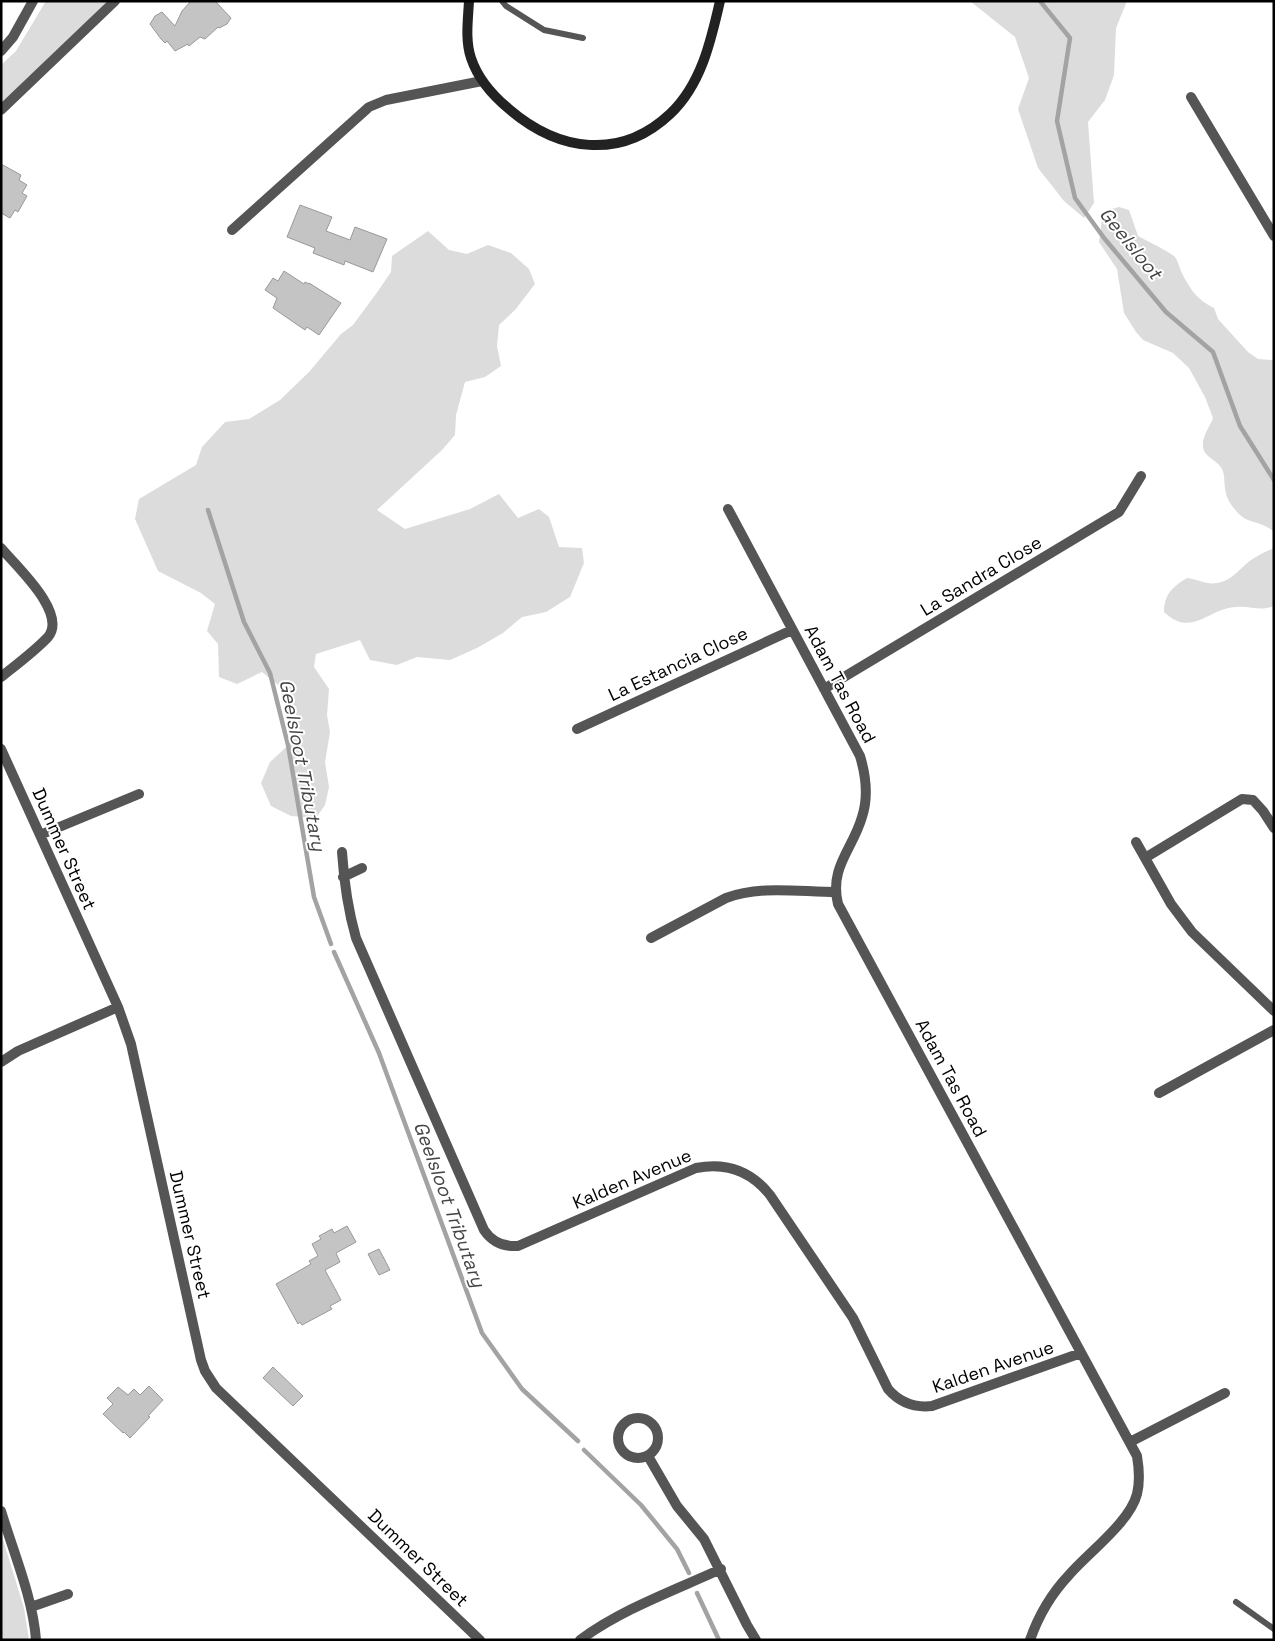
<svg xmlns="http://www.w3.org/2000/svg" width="1275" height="1641" font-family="'Space Grotesk',sans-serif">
	<rect width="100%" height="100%" fill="#fff"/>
	<path fill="#dcdcdc" d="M 46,1 L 110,1 L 1,105 L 1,65 L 16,51 Z
		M 970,1 L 1127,1 L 1116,28 L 1114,75 L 1105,100 L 1088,122 L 1094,203 L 1084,218 L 1064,201 L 1038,168 L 1018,109 L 1029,78 L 1015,37 Z
		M 1119,207 L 1129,210 L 1138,236 C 1145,240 1170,252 1175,257 C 1178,261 1179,267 1181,271 C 1189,288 1197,300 1214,308 L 1218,319 L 1248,352 L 1258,359 L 1274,360 L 1274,532 C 1264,522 1248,523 1240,515 C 1232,507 1226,499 1225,488 C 1224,482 1225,475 1222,469 C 1218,460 1203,457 1203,446 C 1202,436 1210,427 1213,418 L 1205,397 L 1189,368 L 1173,353 L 1143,340 L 1136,332 L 1124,313 L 1117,269 L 1099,242 L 1102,219 L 1108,210 Z
		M 428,231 L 449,250 L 467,254 L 488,245 L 511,253 L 529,269 L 535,284 L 515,310 L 499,325 L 497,346 L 501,366 L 485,377 L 465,382 L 456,415 L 455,435 L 442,450 L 377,510 L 405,529 L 470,509 L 499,494 L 518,518 L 539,509 L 549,517 L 559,547 L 582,548 L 584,563 L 570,597 L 546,612 L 522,617 L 503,633 L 477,648 L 450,660 L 417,657 L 397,665 L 370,660 L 360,640 L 316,654 L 314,667 L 329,689 L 327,715 L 330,732 L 325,762 L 329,787 L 325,805 L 316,818 L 291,816 L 271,806 L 261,783 L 270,762 L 294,740 L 294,715 L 283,689 L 262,672 L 237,684 L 219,677 L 218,644 L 207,631 L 215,604 L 201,593 L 158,571 L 135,519 L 139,499 L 196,465 L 202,447 L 225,422 L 249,419 L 280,400 L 309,372 L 341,334 L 353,325 L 378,291 L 391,272 L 392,256 Z
		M 1274,548 L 1274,606 C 1259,612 1250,605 1235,607 C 1208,609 1191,638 1164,612 C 1164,595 1172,587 1187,578 C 1197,579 1207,585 1217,583 C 1234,581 1242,564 1256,557 C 1261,553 1268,551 1274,548 Z
		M 1,1533 L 24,1608 L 29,1640 L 1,1640 Z"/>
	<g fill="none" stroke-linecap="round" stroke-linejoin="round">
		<path stroke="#a3a3a3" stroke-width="4.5" d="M 1040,1 L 1070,38 L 1057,121 L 1075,198 L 1104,238 L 1166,312 L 1213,352 L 1240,426 L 1274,480
			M 208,510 L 244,622 L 270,673 L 288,745 L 314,897 L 331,944
			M 334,952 L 379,1053 L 482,1333 L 522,1389 L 578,1441
			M 584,1450 L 641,1505 L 677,1549 L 689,1573
			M 697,1593 L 719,1640"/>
	</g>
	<path fill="#c4c4c4" stroke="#999" d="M 191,1 L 215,1 L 231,18 L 227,24 L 219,28 L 218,27 L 205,39 L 200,37 L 189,46 L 188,44 L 175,51 L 167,41 L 165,43 L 161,39 L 150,24 L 155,16 L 162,12 L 175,26 L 182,11 Z
		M 1,164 L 21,175 L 19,180 L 27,185 L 22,193 L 27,196 L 18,212 L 15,210 L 10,218 L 1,213 Z
		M 300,205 L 332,217 L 326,231 L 350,240 L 355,227 L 387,239 L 373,272 L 345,261 L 344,265 L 313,253 L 315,248 L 287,237 Z
		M 284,271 L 304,284 L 305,282 L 309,284 L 309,283 L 341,303 L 319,335 L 307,327 L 305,330 L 273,308 L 277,298 L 265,290 L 273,278 L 278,281 Z
		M 347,1226 L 356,1242 L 336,1253 L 340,1262 L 325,1270 L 341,1300 L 330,1306 L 332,1309 L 302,1325 L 300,1322 L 298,1324 L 276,1284 L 311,1264 L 309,1261 L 318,1256 L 312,1244 L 321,1239 L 319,1236 L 332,1229 L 334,1233 Z
		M 379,1249 L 390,1270 L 379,1275 L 368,1254 Z
		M 273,1367 L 303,1396 L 293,1406 L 263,1378 Z
		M 149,1386 L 163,1400 L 148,1416 L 150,1417 L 130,1438 L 124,1432 L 123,1433 L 103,1414 L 113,1404 L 107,1398 L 118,1387 L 128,1395 L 134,1389 L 140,1395 Z"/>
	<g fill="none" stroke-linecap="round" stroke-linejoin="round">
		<path stroke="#555" stroke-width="6" d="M 502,1 L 506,6 L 544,30 L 583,38
			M 1236,1602 L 1274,1629"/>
		<path stroke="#555" stroke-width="10" d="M 1,51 L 13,37 L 33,1
			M 1191,97 L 1274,236
			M 1,110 L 115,1
			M 232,230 L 369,107 L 386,100 L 482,81
			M 728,509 L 860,756 C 866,776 869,796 862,817 C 853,849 829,867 838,904 L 1137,1456 C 1139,1468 1140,1482 1137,1494 C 1130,1522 1088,1553 1069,1575 C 1052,1593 1038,1617 1030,1640
			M 1,548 C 16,566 68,613 48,637 C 35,651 16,665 1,677
			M 824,689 L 1119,512 L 1141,476
			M 577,729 L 792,630
			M 1,749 L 118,1007 L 131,1044 L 201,1360 L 205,1371 L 216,1388 L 480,1640
			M 40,835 L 139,794
			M 1136,842 L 1171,904 L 1192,932 L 1274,1011
			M 342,852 C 344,882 348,910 356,938 L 484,1230 C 492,1242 503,1247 518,1246 L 696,1168 C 727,1162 751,1171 770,1195 L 853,1318 L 888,1389 C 900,1403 914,1408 932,1406 L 1081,1353
			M 1145,858 L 1242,799 L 1253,800 L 1263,811 L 1274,828
			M 343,877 L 362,868
			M 651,938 L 726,898 C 760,885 800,892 836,892
			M 1,1062 L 18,1051 L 118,1007
			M 1159,1093 L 1274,1030
			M618 1438a20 20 0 1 1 40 0a20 20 0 1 1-40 0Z
			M 1130,1442 L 1225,1393
			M 648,1456 L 677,1506 L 704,1539 L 747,1625 L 756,1640
			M 1,1511 C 13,1551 33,1598 36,1640
			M 31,1607 L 68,1594
			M 580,1640 C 622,1609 673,1591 721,1569"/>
		<path stroke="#222" stroke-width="10" d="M 469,1 C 468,20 465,40 471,58 C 478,79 492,95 509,109 C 558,151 620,161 670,114 C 701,85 711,41 720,1"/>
	</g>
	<g text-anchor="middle" stroke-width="4" stroke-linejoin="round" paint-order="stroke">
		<g font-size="18" fill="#000" stroke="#fff">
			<text transform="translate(981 576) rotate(-31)" y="6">La Sandra Close</text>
			<text transform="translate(678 664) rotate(-25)" y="6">La Estancia Close</text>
			<text transform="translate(840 684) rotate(62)" y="6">Adam Tas Road</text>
			<text transform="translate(64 849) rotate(66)" y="6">Dummer Street</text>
			<text transform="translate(951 1078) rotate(62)" y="6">Adam Tas Road</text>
			<text transform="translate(632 1179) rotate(-23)" y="6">Kalden Avenue</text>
			<text transform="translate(190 1235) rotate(77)" y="6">Dummer Street</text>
			<text transform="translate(993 1367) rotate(-19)" y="6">Kalden Avenue</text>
			<text transform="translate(418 1558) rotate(44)" y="6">Dummer Street</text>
		</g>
		<g font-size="19" font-style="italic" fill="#444" stroke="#fff">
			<text transform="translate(1131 243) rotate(51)" y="7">Geelsloot</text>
			<text transform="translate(303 765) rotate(79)" y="7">Geelsloot Tributary</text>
			<text transform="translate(450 1204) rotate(70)" y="7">Geelsloot Tributary</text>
		</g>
	</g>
	<rect width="1275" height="1641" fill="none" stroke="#000000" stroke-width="5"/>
</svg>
